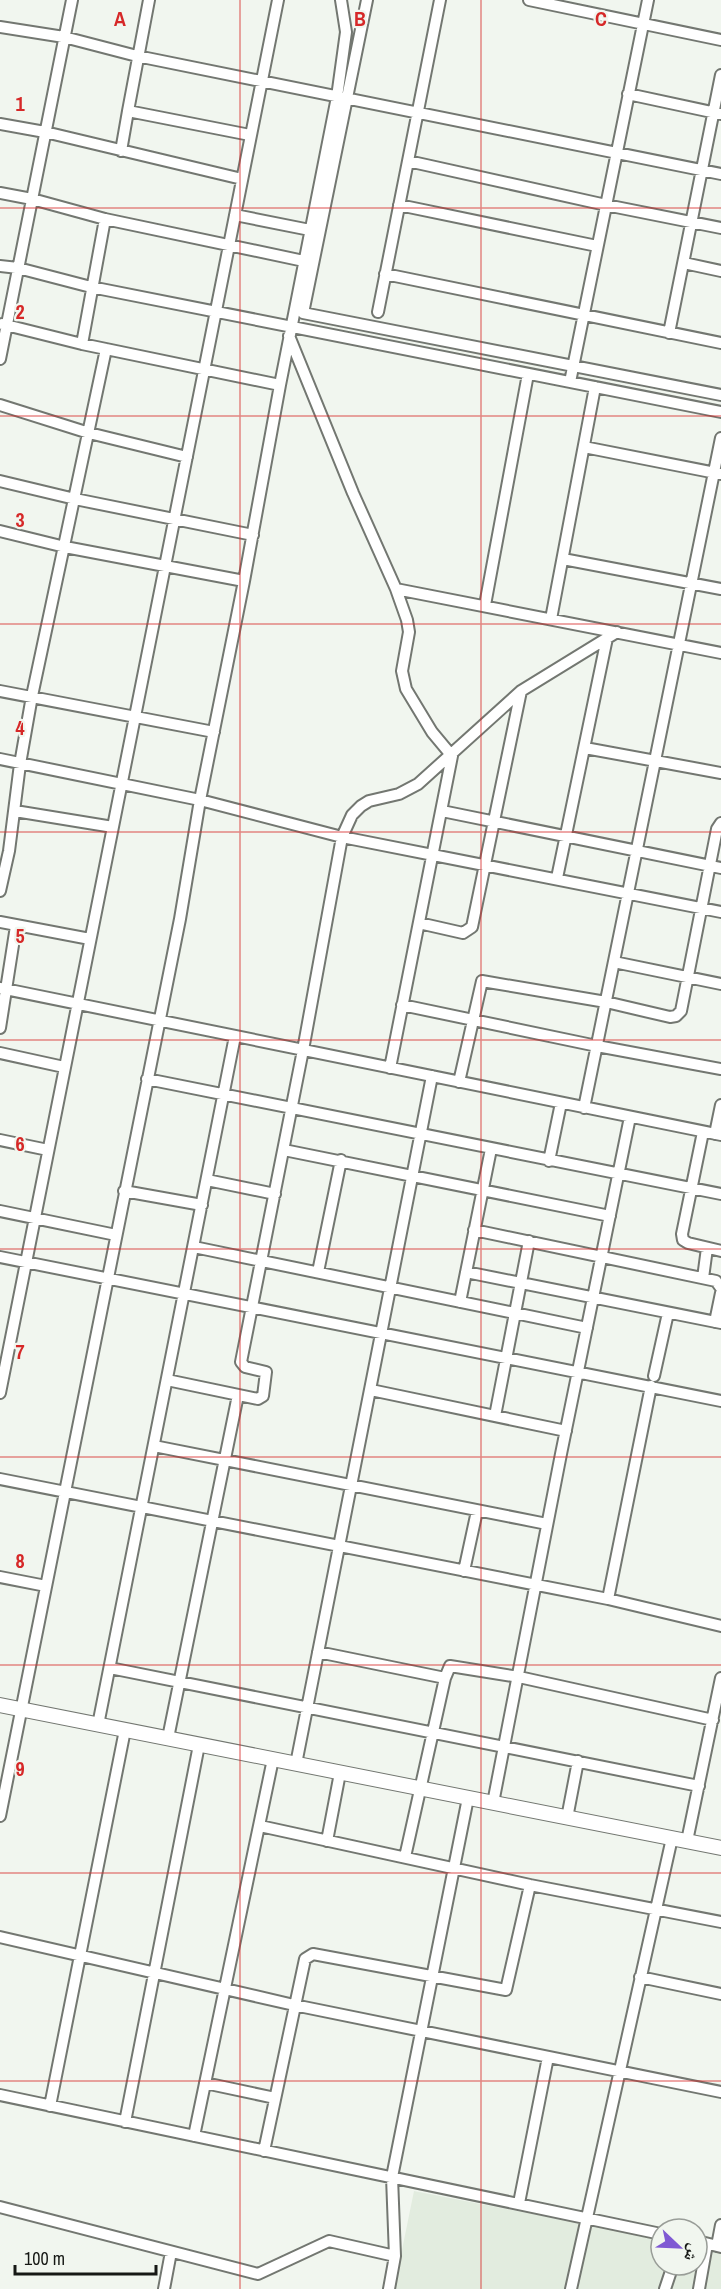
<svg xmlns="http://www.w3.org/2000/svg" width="721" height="2289" font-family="'Archivo Narrow','Noto Naskh Arabic',sans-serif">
	<rect width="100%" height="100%" fill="#f1f6ef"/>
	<path fill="#e2ecdf" d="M 414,2191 L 661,2239 L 661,2265 L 697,2265 L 697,2246 L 721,2251 L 721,2289 L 394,2289 Z"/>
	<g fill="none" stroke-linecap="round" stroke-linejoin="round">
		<defs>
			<path id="minor" d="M 149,0 L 128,111 L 250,135
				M 367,0 L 303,313 L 721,395
				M 529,0 L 721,40
				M 0,27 L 64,37 L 137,56 L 721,174
				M 628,94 L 721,114
				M 0,124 L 45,132 L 242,179
				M 121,151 L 128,111
				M 408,161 L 606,205 L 721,228
				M 0,193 L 32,199 L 105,219 L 304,261
				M 399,205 L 597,246
				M 235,215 L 310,230
				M 684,263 L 721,271
				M 0,266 L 18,268 L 91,287 L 721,412
				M 385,274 L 721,343
				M 378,312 L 440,0
				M 2,324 L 82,344 L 280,385
				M 669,333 L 721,75
				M 289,336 L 353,493 L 396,589 L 407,620 L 409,632 L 402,671 L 406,689 L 432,732 L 452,756 L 390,1068
				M 82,344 L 105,219
				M 0,359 L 72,0
				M 570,382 L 648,0
				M 0,405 L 89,433 L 187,457
				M 584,447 L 721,474
				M 0,481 L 75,499 L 253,535
				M 0,531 L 65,547 L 244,581
				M 563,559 L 721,589
				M 396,589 L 721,653
				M 485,605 L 528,374
				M 551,619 L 595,387
				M 0,691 L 214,732
				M 585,748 L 721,773
				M 0,759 L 200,800 L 342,837 L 721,912
				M 15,811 L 113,827
				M 442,811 L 721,868
				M 557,878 L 607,638
				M 0,891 L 9,851 L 20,764 L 32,696 L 106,349
				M 0,922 L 90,939
				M 419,923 L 463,933 L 472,927 L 521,691
				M 614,962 L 721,984
				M 0,988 L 721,1135
				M 402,1005 L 597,1046 L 721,1069
				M 0,1028 L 16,926
				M 0,1053 L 64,1067
				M 147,1079 L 721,1194
				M 459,1082 L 482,981 L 606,1002 L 670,1017 L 676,1016 L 681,1011 L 717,829 L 721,823
				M 584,1108 L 721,438
				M 703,1132 L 682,1234 L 683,1240 L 688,1243 L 721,1251
				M 715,1134 L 721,1105
				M 0,1140 L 48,1150
				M 284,1150 L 610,1216
				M 549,1161 L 561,1103
				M 207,1180 L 275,1194
				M 124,1191 L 202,1205
				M 0,1211 L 116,1235
				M 474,1230 L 716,1281 L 721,1288
				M 194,1247 L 587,1328
				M 0,1257 L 721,1401
				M 318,1272 L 341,1160
				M 466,1272 L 721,1323
				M 703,1278 L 707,1248
				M 460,1302 L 491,1149
				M 715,1322 L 721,1293
				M 654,1376 L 668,1313
				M 167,1380 L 258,1399 L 263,1396 L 266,1372 L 245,1367 L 241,1362 L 303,1050 L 342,837 L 352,815 L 361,806 L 369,801 L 399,794 L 418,784 L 521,691 L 617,632
				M 371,1390 L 566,1431
				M 0,1393 L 278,0
				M 495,1416 L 529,1241
				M 154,1446 L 547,1524
				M 0,1479 L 608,1599 L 721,1626
				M 464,1571 L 477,1511
				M 0,1577 L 46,1586
				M 608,1599 L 651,1386
				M 318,1652 L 445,1678
				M 110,1668 L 699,1786
				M 98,1725 L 235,1036
				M 168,1738 L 238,1395
				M 296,1764 L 432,1076
				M 493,1803 L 561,1454 L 630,1117
				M 0,1816 L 180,919 L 200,800 L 244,581 L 280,385 L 337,97 L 346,32 L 341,0
				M 567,1818 L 578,1761
				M 260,1826 L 530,1885 L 721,1922
				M 327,1841 L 340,1773
				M 687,1841 L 721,1678
				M 405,1857 L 445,1678 L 450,1666 L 519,1677 L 713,1720
				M 0,1937 L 294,2005 L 721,2092
				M 640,1977 L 721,1994
				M 205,2083 L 275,2098
				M 0,2095 L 661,2234
				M 50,2106 L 125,1730
				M 125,2122 L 199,1745
				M 194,2136 L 273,1759
				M 264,2151 L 305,1959 L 313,1954 L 506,1990 L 530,1885
				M 519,2203 L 548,2057
				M 0,2207 L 258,2274 L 329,2241 L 395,2256
				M 697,2241 L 721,2247
				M 717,2246 L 721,2225
				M 164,2289 L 171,2252
				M 389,2289 L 395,2256 L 392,2177 L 468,1798
				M 571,2289 L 672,1838
				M 665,2289 L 673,2265
				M 699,2289 L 707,2244"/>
			<path id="tertiary" d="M 0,1705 L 721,1848"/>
		</defs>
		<use href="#minor" stroke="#737771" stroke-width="14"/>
		<use href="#tertiary" stroke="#737771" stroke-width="16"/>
		<use href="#minor" stroke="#fff" stroke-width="10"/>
		<use href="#tertiary" stroke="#fff" stroke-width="14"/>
	</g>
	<path fill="none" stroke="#d62828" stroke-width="1.5" stroke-opacity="0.55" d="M 240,0 L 240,2289M 481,0 L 481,2289M 0,208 L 721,208M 0,416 L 721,416M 0,624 L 721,624M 0,832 L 721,832M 0,1040 L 721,1040M 0,1249 L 721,1249M 0,1457 L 721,1457M 0,1665 L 721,1665M 0,1873 L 721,1873M 0,2081 L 721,2081"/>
	<g font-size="20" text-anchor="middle" font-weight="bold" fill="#d62828" stroke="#f1f6ef" stroke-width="4.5" stroke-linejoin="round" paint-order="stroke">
		<text x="120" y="26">A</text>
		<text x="360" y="26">B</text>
		<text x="601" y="26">C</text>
		<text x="20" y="111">1</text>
		<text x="20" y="319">2</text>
		<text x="20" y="527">3</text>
		<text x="20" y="735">4</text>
		<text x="20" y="943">5</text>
		<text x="20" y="1151">6</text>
		<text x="20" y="1359">7</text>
		<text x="20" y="1568">8</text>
		<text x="20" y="1776">9</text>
	</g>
	<g transform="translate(679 2247) rotate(113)"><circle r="28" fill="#f1f6ef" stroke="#999d98" stroke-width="1.5"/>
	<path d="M0-4.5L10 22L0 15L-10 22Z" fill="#7f59d3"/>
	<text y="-9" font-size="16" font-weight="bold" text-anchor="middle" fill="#161815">ش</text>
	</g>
	<path d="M15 2265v9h141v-9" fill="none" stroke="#161815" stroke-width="3"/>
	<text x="24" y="2265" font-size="18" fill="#161815" stroke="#f1f6ef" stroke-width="4.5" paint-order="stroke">100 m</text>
</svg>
